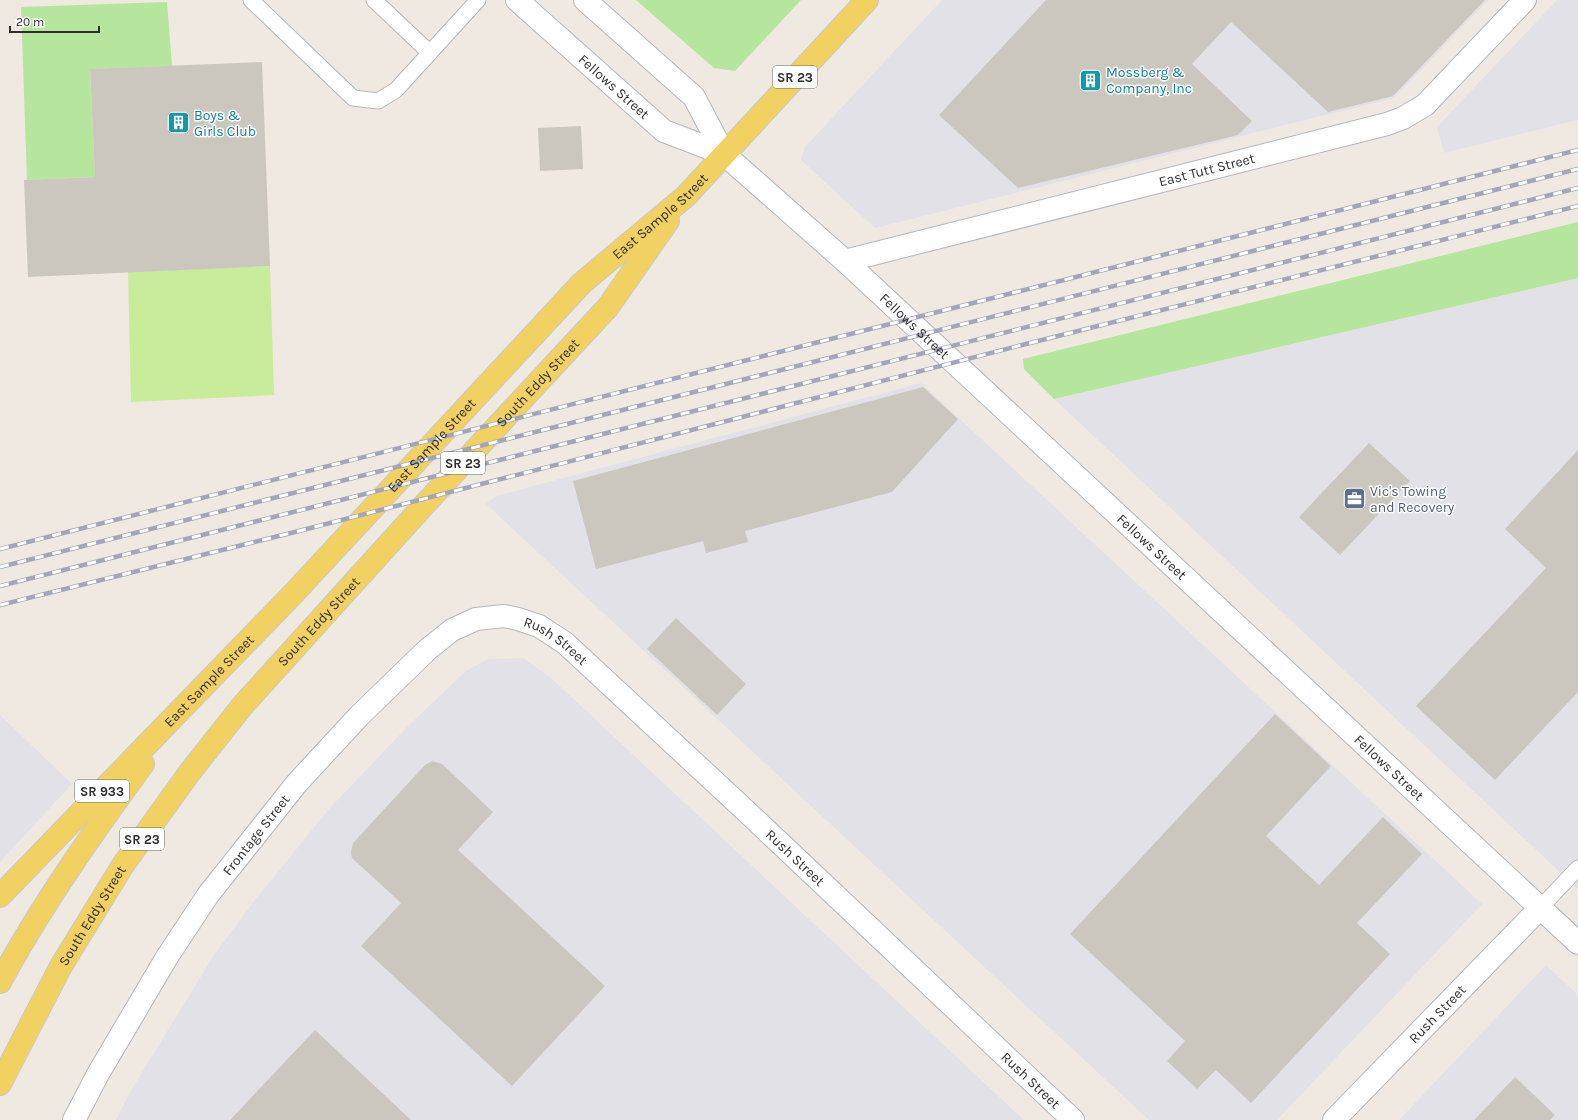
<svg xmlns="http://www.w3.org/2000/svg" width="1578" height="1120" font-family="Karla,sans-serif">
	<rect width="100%" height="100%" fill="#efe9e1"/>
	<path fill="#e3e1e8" d="M 942,0 L 1488,0 L 1394,98 L 875,228 L 801,160 L 805,147 Z
		M 1557,0 L 1578,0 L 1578,120 L 1444,153 L 1437,127 Z
		M 1578,278 L 1578,889 L 1054,399 Z
		M 921,383 L 1482,904 L 1277,1120 L 1149,1120 L 486,504 L 496,496 Z
		M 523,658 L 551,678 L 1024,1120 L 116,1120 L 130,1092 L 214,955 L 255,900 L 329,809 L 407,727 L 466,671 L 488,659 Z
		M 0,715 L 72,784 L 0,862 Z
		M 1546,965 L 1578,995 L 1578,1120 L 1399,1120 Z"/>
	<path fill="#b6e59e" d="M 636,0 L 801,0 L 735,71 L 714,68 Z
		M 167,2 L 172,66 L 90,69 L 95,177 L 27,180 L 21,7 Z
		M 1578,222 L 1578,278 L 1054,399 L 1024,369 L 1023,359 Z"/>
	<path fill="#c9ec9a" d="M 270,266 L 274,395 L 131,402 L 128,272 Z"/>
	<path fill="#cbc7bf" d="M 1046,0 L 1485,0 L 1393,96 L 1328,112 L 1231,22 L 1192,64 L 1252,121 L 1238,135 L 1018,188 L 939,115 Z
		M 262,62 L 270,266 L 28,277 L 24,180 L 95,177 L 90,69 Z
		M 581,126 L 583,169 L 540,171 L 538,128 Z
		M 923,387 L 958,419 L 892,492 L 745,531 L 748,542 L 706,553 L 703,541 L 596,569 L 573,481 Z
		M 1369,443 L 1410,481 L 1340,555 L 1299,517 Z
		M 1578,450 L 1578,692 L 1495,780 L 1416,706 L 1546,568 L 1505,529 Z
		M 676,618 L 746,684 L 717,715 L 647,649 Z
		M 1275,714 L 1331,766 L 1266,836 L 1319,885 L 1383,817 L 1422,854 L 1357,923 L 1390,954 L 1251,1103 L 1216,1070 L 1197,1089 L 1167,1061 L 1185,1041 L 1070,934 Z
		M 432,761 L 442,764 L 493,812 L 458,850 L 605,986 L 512,1086 L 361,946 L 401,903 L 352,858 L 351,852 L 353,843 L 425,765 Z
		M 315,1030 L 411,1120 L 230,1120 Z
		M 1515,1077 L 1555,1115 L 1550,1120 L 1474,1120 Z"/>
	<g fill="none" stroke-linecap="round" stroke-linejoin="round">
		<defs>
			<path id="lane" d="M 251,0 L 353,98 L 378,101 L 396,90 L 478,0
				M 374,0 L 430,53
				M 1541,907 L 1578,868"/>
			<g id="street">
				<path id="s1" d="M 845,261 L 1387,124 L 1403,118 L 1425,105 L 1525,0"/>
				<path id="s2" d="M 74,1120 L 98,1074 L 167,957 L 208,895 L 297,783 L 359,716 L 427,650 L 452,630 L 476,619 L 504,616 L 518,619 L 539,626 L 565,643 L 746,811 L 1073,1120"/>
				<path id="s3" d="M 1334,1120 L 1541,907"/>
			</g>
			<g id="secondary">
				<path id="s4" d="M 517,0 L 664,131 L 724,154 L 845,261 L 1578,943"/>
				<path d="M 585,0 L 694,97 L 724,154"/>
			</g>
			<g id="primary">
				<path id="s5" d="M 0,896 L 293,594 L 582,283 L 686,196 L 867,0"/>
				<path d="M 0,982 C 41,906 92,834 143,764"/>
				<path id="s6" d="M 0,1084 L 61,966 L 123,865 L 190,772 L 243,705 L 425,504 L 608,307 L 668,221"/>
			</g>
		</defs>
		<use href="#lane" stroke="#b4b7c1" stroke-width="17"/>
		<use href="#street" stroke="#b4b7c1" stroke-width="24"/>
		<use href="#secondary" stroke="#b4b7c1" stroke-width="24"/>
		<use href="#primary" stroke="#c9c9c9" stroke-width="24"/>
		<use href="#lane" stroke="#fff" stroke-width="15"/>
		<use href="#street" stroke="#fff" stroke-width="22"/>
		<use href="#secondary" stroke="#fff" stroke-width="22"/>
		<use href="#primary" stroke="#f2d163" stroke-width="22"/>
		<defs>
			<path id="rail" d="M 0,549 L 1578,150
				M 0,567 L 1578,169
				M 0,586 L 1578,188
				M 0,605 L 295,532 L 1022,345 L 1578,206"/>
		</defs>
		<use href="#rail" stroke="#a3a6b8" stroke-width="4.5"/>
		<use href="#rail" stroke="#fff" stroke-width="3" stroke-dasharray="9" stroke-linecap="butt"/>
	</g>
	<defs>
		<symbol id="building-square" viewBox="-11 -11 22 22"><rect x="-9" y="-9" width="18" height="18" rx="4" fill="#0f9aa8" stroke="#fff"/><path d="M-4-6H4V6H1V3H-1V6H-4ZM-2.5-4.3h1.7v1.8h-1.7ZM.8-4.3h1.7v1.8H.8ZM-2.5-1h1.7V.8h-1.7ZM.8-1h1.7V.8H.8Z" fill="#fff"/></symbol>
		<symbol id="office-square" viewBox="-11 -11 22 22"><rect x="-9" y="-9" width="18" height="18" rx="4" fill="#5c6f8a" stroke="#fff"/><path d="M-6-3h4V-5.5h4V-3h4V5H-6ZM-1-4.5V-3h2v-1.5ZM-6 0V1H6V0Z" fill="#fff"/></symbol>
	</defs>
	<g fill-rule="evenodd">
		<use href="#building-square" x="1078" y="68" width="25" height="25"/>
		<use href="#building-square" x="166" y="110" width="25" height="25"/>
		<use href="#office-square" x="1342" y="486" width="25" height="25"/>
	</g>
	<g text-anchor="middle" stroke-width="3" stroke-linejoin="round" paint-order="stroke">
		<g fill="#fff" stroke="#6d6d6d" stroke-width="1">
			<rect x="773" y="66" width="44" height="22" rx="3"/>
			<rect x="441" y="452" width="44" height="22" rx="3"/>
			<rect x="75" y="780" width="54" height="22" rx="3"/>
			<rect x="120" y="828" width="44" height="22" rx="3"/>
		</g>
		<g font-size="13" font-weight="bold" fill="#2e2e2e">
			<text x="795" y="82">SR 23</text>
			<text x="463" y="468">SR 23</text>
			<text x="102" y="796">SR 933</text>
			<text x="142" y="844">SR 23</text>
		</g>
		<g font-size="14" fill="#0d838f" stroke="#fff" text-anchor="start">
			<text x="1106" y="77">Mossberg &amp;<tspan x="1106" dy="16">Company, Inc</tspan></text>
			<text x="194" y="120">Boys &amp;<tspan x="194" dy="16">Girls Club</tspan></text>
		</g>
		<g font-size="14" fill="#2e2e2e" stroke="#fff">
			<text dy="5" stroke="none"><textPath href="#s4" startOffset="130">Fellows Street</textPath></text>
			<text dy="5" stroke="none"><textPath href="#s1" startOffset="373">East Tutt Street</textPath></text>
			<text dy="5" stroke="none"><textPath href="#s5" startOffset="948">East Sample Street</textPath></text>
			<text dy="5" stroke="none"><textPath href="#s4" startOffset="518">Fellows Street</textPath></text>
			<text dy="5" stroke="none"><textPath href="#s6" startOffset="888">South Eddy Street</textPath></text>
			<text dy="5" stroke="none"><textPath href="#s5" startOffset="624">East Sample Street</textPath></text>
			<text dy="5" stroke="none"><textPath href="#s4" startOffset="842">Fellows Street</textPath></text>
			<text dy="5" stroke="none"><textPath href="#s6" startOffset="564">South Eddy Street</textPath></text>
			<text dy="5" stroke="none"><textPath href="#s2" startOffset="736">Rush Street</textPath></text>
			<text dy="5" stroke="none"><textPath href="#s5" startOffset="300">East Sample Street</textPath></text>
			<text dy="5" stroke="none"><textPath href="#s4" startOffset="1166">Fellows Street</textPath></text>
			<text dy="5" stroke="none"><textPath href="#s2" startOffset="339">Frontage Street</textPath></text>
			<text dy="5" stroke="none"><textPath href="#s2" startOffset="1060">Rush Street</textPath></text>
			<text dy="5" stroke="none"><textPath href="#s6" startOffset="192">South Eddy Street</textPath></text>
			<text dy="5" stroke="none"><textPath href="#s3" startOffset="148">Rush Street</textPath></text>
			<text dy="5" stroke="none"><textPath href="#s2" startOffset="1384">Rush Street</textPath></text>
		</g>
		<g font-size="14" fill="#4e5e75" stroke="#fff" text-anchor="start">
			<text x="1370" y="496">Vic's Towing<tspan x="1370" dy="16">and Recovery</tspan></text>
		</g>
	</g>
	<path d="M10 26v6h89v-6" fill="none" stroke="#2e2e2e" stroke-width="2"/>
	<text x="16" y="26" font-size="12" fill="#2e2e2e" stroke="#ffffff" stroke-width="3" paint-order="stroke">20 m</text>
</svg>
